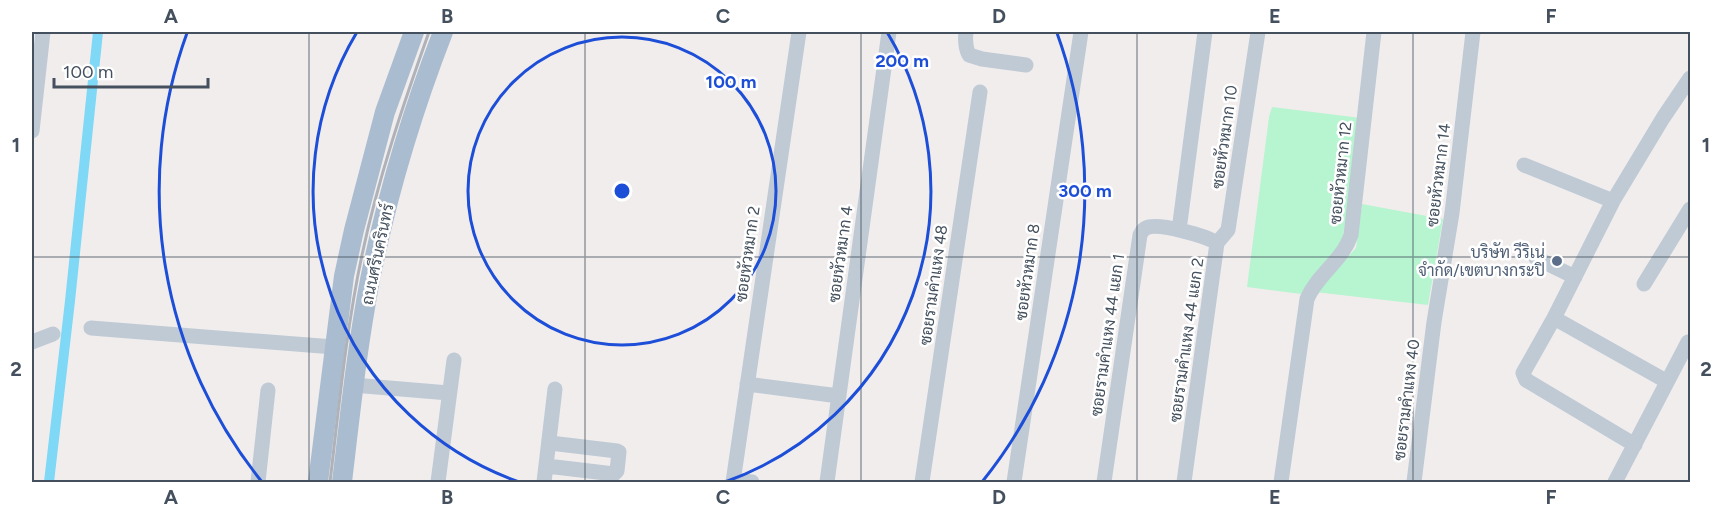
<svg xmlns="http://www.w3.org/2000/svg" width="1722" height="514" font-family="Figtree,Sarabun,sans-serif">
	<rect width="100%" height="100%" fill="#f1eded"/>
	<path fill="#b7f4d0" d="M 1272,107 L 1361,118 L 1342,243 L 1301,294 L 1247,287 L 1269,117 Z
		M 1362,204 L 1443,219 L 1428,305 L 1315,292 L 1356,248 Z"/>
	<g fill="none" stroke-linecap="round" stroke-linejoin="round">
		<path stroke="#7fd8f5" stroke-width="10" d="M 49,482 L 70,301 L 98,32"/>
		<path stroke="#bfcad5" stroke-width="15" d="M 966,32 C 965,40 965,47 969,55 L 982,59 L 1026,65
			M 32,131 L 43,32
			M 1524,165 L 1613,201
			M 1179,230 L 1205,32
			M 1217,243 L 1228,230 L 1258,32
			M 1536,258 L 1575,277
			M 1644,284 L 1690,209
			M 1554,318 L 1666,381
			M 91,328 L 334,347
			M 32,342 L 53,334
			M 747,384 L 839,396
			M 353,385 L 449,393
			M 1635,445 L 1526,380 L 1523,373 L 1554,318 L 1613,201 L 1663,118 L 1690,78
			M 547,466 L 614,474 L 617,471 L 619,452 L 617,451 L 550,443
			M 733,480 L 752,482
			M 258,482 L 268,390
			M 438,482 L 454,360
			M 544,482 L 555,389
			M 733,482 L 799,32
			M 827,482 L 889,32
			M 922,482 L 980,92
			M 1014,482 L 1081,32
			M 1104,482 L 1140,235 C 1142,232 1142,230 1146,228 C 1158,222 1206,236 1217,243 L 1184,482
			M 1281,482 L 1307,299 C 1317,275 1343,260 1351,235 L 1374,32
			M 1414,482 L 1434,322 L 1452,213 L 1473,32
			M 1615,482 L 1688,342"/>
		<path stroke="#aabcd0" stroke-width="20" d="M 318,482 L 344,276 L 354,230 L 385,112 L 414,32
			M 342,482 C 350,415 357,347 370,280 C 387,195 412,112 443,32"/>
		<path stroke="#afb3b9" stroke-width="3" d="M 330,482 C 339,407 346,330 362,255 C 378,179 403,105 429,32"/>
	</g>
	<path fill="none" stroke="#44505d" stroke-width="1.5" stroke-opacity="0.55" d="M 309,32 L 309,482M 585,32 L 585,482M 861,32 L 861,482M 1137,32 L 1137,482M 1413,32 L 1413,482M 32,257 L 1690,257"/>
	<g fill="none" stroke="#1d4ed8" stroke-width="3">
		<circle cx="622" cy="191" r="154"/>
		<path d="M519 482A309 309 0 0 1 357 32M887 32A309 309 0 0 1 725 482"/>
		<path d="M262 482A463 463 0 0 1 187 33M1057 33A463 463 0 0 1 982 482"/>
	</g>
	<circle fill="#5c6f8a" stroke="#fff" stroke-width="2" cx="1557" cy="261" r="6"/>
	<g text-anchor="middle" stroke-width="5" stroke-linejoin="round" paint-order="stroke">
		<g font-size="16" fill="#44505d" stroke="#fff">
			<text transform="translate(1224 137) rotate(-82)" y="6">ซอยหัวหมาก 10</text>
			<text transform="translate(1340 173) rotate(-84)" y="6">ซอยหัวหมาก 12</text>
			<text transform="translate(1438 175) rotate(-83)" y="6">ซอยหัวหมาก 14</text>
			<text transform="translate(377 254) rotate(-78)" y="6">ถนนศรีนครินทร์</text>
			<text transform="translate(747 254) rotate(-82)" y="6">ซอยหัวหมาก 2</text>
			<text transform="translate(840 254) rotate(-82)" y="6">ซอยหัวหมาก 4</text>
			<text transform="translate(1027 272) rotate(-82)" y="6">ซอยหัวหมาก 8</text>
			<text transform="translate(933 285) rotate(-82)" y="6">ซอยรามคำแหง 48</text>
			<text transform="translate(1107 335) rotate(-82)" y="6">ซอยรามคำแหง 44 แยก 1</text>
			<text transform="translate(1186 340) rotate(-82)" y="6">ซอยรามคำแหง 44 แยก 2</text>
			<text transform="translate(1406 400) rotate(-83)" y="6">ซอยรามคำแหง 40</text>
		</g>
		<g font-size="16" fill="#4e5e75" stroke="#fff" text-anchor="end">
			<text x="1545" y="258">บริษัท วีริเน่<tspan x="1545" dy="18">จำกัด/เขตบางกระปิ</tspan></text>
		</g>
	</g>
	<circle cx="622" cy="191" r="9" fill="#1d4ed8" stroke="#fff" stroke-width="3"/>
	<g font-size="18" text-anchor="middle" font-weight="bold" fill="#1d4ed8" stroke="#fff" stroke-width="5" stroke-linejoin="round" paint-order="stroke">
		<text x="902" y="67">200 m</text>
		<text x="731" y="88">100 m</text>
		<text x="1085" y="197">300 m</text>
	</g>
	<rect width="1722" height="514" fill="none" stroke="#ffffff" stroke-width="66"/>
	<path d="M54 78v9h154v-9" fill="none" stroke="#44505d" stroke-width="3"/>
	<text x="63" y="78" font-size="18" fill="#44505d" stroke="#ffffff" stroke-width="4.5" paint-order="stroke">100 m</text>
	<rect x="33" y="33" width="1656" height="448" fill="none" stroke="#44505d" stroke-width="2"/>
	<g font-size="20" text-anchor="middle" font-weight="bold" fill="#44505d">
		<text x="171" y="23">A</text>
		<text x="447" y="23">B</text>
		<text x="723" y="23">C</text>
		<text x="999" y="23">D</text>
		<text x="1275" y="23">E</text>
		<text x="1551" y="23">F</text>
		<text x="16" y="152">1</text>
		<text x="1706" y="152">1</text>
		<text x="16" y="376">2</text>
		<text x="1706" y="376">2</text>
		<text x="171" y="504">A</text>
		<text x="447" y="504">B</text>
		<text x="723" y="504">C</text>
		<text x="999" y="504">D</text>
		<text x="1275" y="504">E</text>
		<text x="1551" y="504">F</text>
	</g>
</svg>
